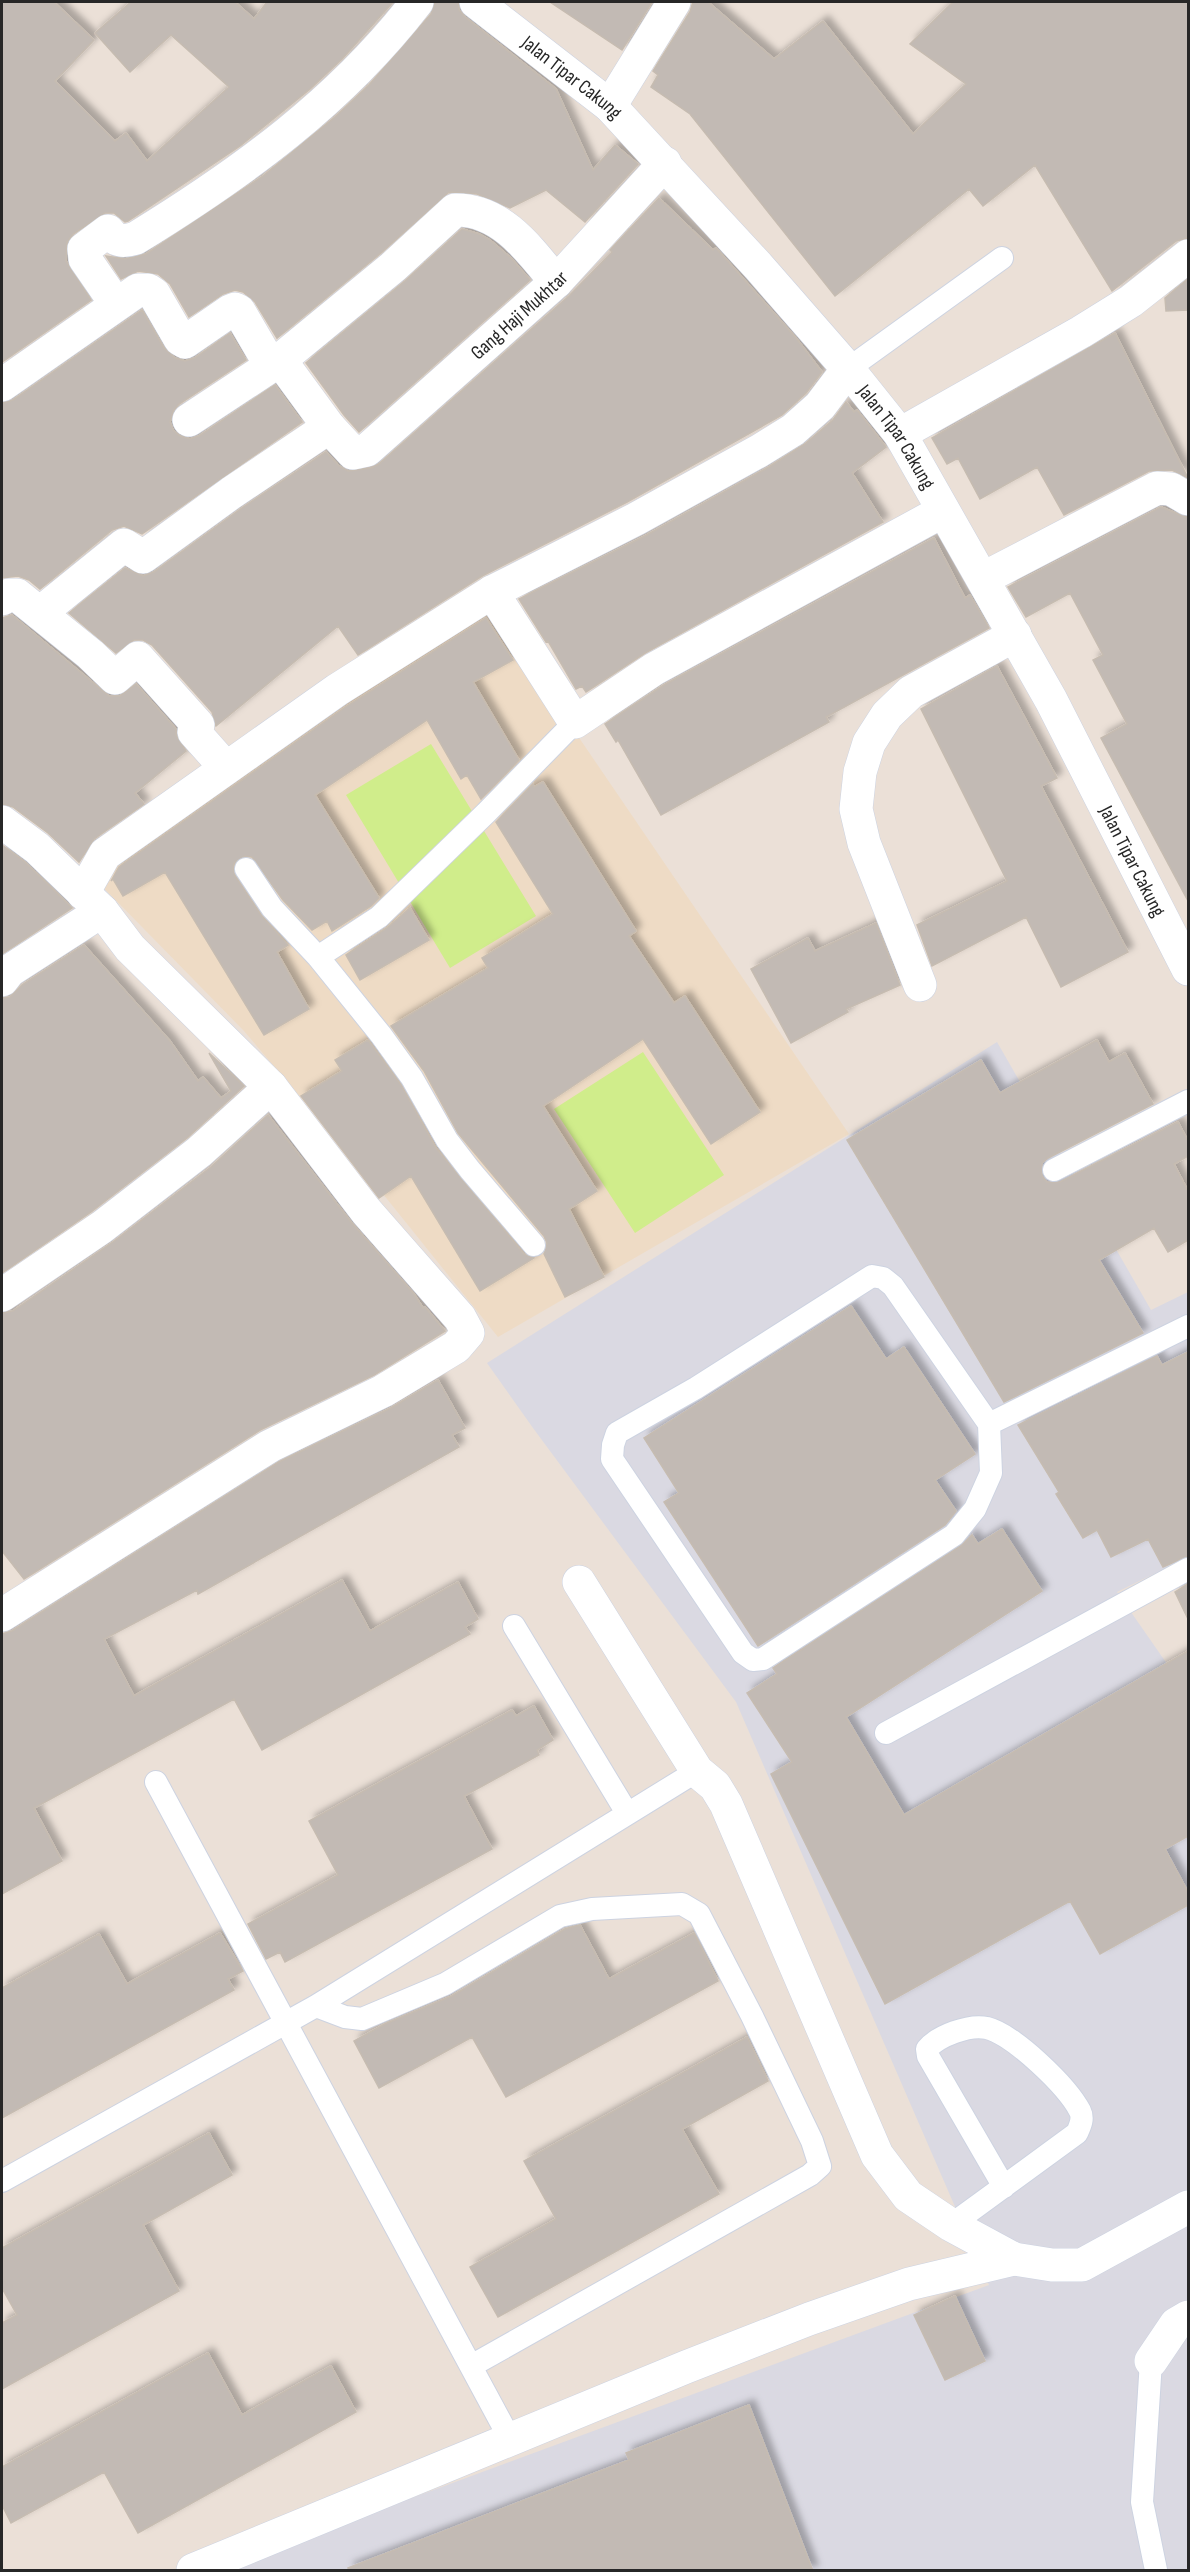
<svg xmlns="http://www.w3.org/2000/svg" width="1190" height="2572" font-family="'Sofia Sans Condensed',sans-serif">
	<defs>
		<filter id="shadow"><feDropShadow dx="5.5" dy="-5.5" stdDeviation="3" flood-color="#0004"/></filter>
	</defs>
	<rect width="100%" height="100%" fill="#ebe0d7"/>
	<path fill="#dad9e2" d="M 997,1042 L 1151,1310 L 1188,1292 L 1188,1557 L 1117,1592 L 1188,1694 L 1188,2570 L 217,2570 L 989,2285 L 736,1702 L 533,1428 L 487,1363 Z"/>
	<path fill="#eedbc5" d="M 490,607 L 849,1134 L 498,1337 L 383,1194 L 244,1031 L 94,878 L 113,859 Z"/>
	<path fill="#d0ed8b" d="M 431,744 L 536,916 L 450,968 L 346,795 Z
		M 643,1052 L 724,1175 L 635,1233 L 554,1109 Z"/>
	<path fill="#c2bab4" stroke="#c6bcb1" stroke-width="1.5" filter="url(#shadow)" d="M 2,2 L 54,2 L 94,40 L 55,81 L 115,141 L 126,133 L 147,161 L 229,87 L 171,35 L 130,72 L 95,33 L 131,2 L 235,2 L 254,19 L 267,2 L 393,2 L 342,59 L 310,89 L 240,146 L 128,221 L 125,222 L 114,213 L 105,213 L 73,234 L 67,242 L 66,261 L 91,300 L 2,362 Z
		M 435,2 L 458,2 L 459,10 L 465,17 L 556,89 L 593,170 L 615,145 L 638,164 L 585,222 L 546,190 L 510,208 L 477,194 L 449,192 L 381,253 L 277,338 L 255,302 L 243,292 L 235,290 L 223,294 L 189,317 L 170,284 L 158,274 L 138,271 L 121,279 L 106,256 L 125,259 L 146,254 L 263,176 L 335,117 L 369,85 L 431,14 Z
		M 550,2 L 652,2 L 622,50 Z
		M 693,2 L 708,2 L 774,59 L 823,21 L 913,134 L 966,84 L 910,44 L 953,2 L 1188,2 L 1188,238 L 1176,241 L 1112,291 L 1035,165 L 983,206 L 969,189 L 835,296 L 690,114 L 651,87 L 658,75 L 653,71 L 690,12 Z
		M 659,198 L 713,250 L 716,248 L 796,338 L 822,372 L 806,393 L 782,415 L 627,502 L 482,576 L 358,655 L 338,626 L 216,726 L 212,712 L 152,645 L 143,640 L 134,640 L 116,653 L 69,613 L 125,568 L 143,576 L 154,572 L 242,508 L 326,452 L 339,466 L 348,471 L 371,468 L 379,464 L 569,296 L 612,252 L 610,250 Z
		M 462,229 L 479,234 L 490,240 L 511,258 L 530,280 L 359,432 L 344,415 L 306,363 L 405,281 Z
		M 1188,279 L 1188,310 L 1166,311 L 1165,298 Z
		M 142,310 L 164,348 L 175,358 L 185,361 L 195,358 L 230,333 L 246,360 L 179,404 L 173,411 L 170,422 L 173,430 L 180,436 L 190,439 L 199,436 L 275,385 L 302,422 L 142,534 L 124,526 L 112,530 L 40,589 L 29,580 L 18,576 L 2,578 L 2,403 L 13,400 Z
		M 1115,333 L 1188,478 L 1172,470 L 1149,471 L 1064,515 L 1037,467 L 980,499 L 958,458 L 947,464 L 932,438 Z
		M 846,402 L 854,412 L 857,410 L 886,447 L 852,473 L 883,522 L 645,653 L 586,692 L 582,686 L 576,689 L 548,641 L 546,642 L 519,599 L 645,536 L 769,467 L 805,444 L 833,420 Z
		M 1161,507 L 1188,518 L 1188,901 L 1101,738 L 1127,724 L 1093,660 L 1103,655 L 1070,593 L 1026,617 L 1008,587 Z
		M 934,538 L 965,598 L 970,595 L 989,628 L 826,717 L 829,722 L 661,815 L 618,740 L 616,742 L 605,724 L 664,685 Z
		M 12,615 L 109,696 L 120,696 L 136,684 L 176,729 L 176,735 L 186,751 L 135,793 L 144,804 L 94,839 L 79,862 L 48,833 L 13,807 L 2,804 L 2,618 Z
		M 486,618 L 513,660 L 473,682 L 519,760 L 481,799 L 467,775 L 461,779 L 427,720 L 315,795 L 379,898 L 371,906 L 332,931 L 327,921 L 312,930 L 283,900 L 252,857 L 245,856 L 234,863 L 233,869 L 235,876 L 261,915 L 288,945 L 277,952 L 309,1009 L 264,1035 L 165,872 L 123,896 L 113,879 L 111,881 L 119,867 L 347,706 Z
		M 997,666 L 1057,778 L 1041,786 L 1128,952 L 1061,987 L 1026,917 L 932,966 L 917,925 L 1007,881 L 921,709 Z
		M 543,782 L 636,931 L 629,936 L 674,1003 L 685,996 L 760,1112 L 711,1144 L 643,1039 L 543,1106 L 597,1191 L 569,1209 L 604,1277 L 565,1297 L 544,1254 L 547,1243 L 544,1236 L 458,1133 L 424,1071 L 391,1026 L 488,968 L 482,958 L 553,914 L 496,822 L 533,784 L 534,787 Z
		M 2,845 L 25,862 L 72,908 L 2,954 Z
		M 410,908 L 429,940 L 360,980 L 346,955 L 387,928 Z
		M 876,923 L 900,985 L 846,1009 L 848,1012 L 791,1043 L 751,969 L 808,938 L 815,951 Z
		M 84,945 L 170,1041 L 198,1081 L 203,1077 L 221,1098 L 231,1091 L 209,1053 L 244,1086 L 187,1138 L 91,1212 L 2,1273 L 2,998 L 10,997 L 22,985 Z
		M 368,1040 L 401,1085 L 436,1148 L 524,1254 L 534,1258 L 480,1291 L 411,1176 L 379,1198 L 301,1096 L 342,1071 L 335,1060 Z
		M 1097,1040 L 1109,1062 L 1125,1053 L 1153,1104 L 1048,1158 L 1042,1163 L 1042,1176 L 1047,1182 L 1060,1182 L 1178,1122 L 1188,1141 L 1188,1156 L 1174,1164 L 1188,1191 L 1188,1240 L 1168,1252 L 1154,1228 L 1099,1260 L 1143,1333 L 1004,1402 L 847,1140 L 981,1060 L 1000,1093 Z
		M 268,1115 L 351,1222 L 414,1294 L 423,1308 L 425,1307 L 445,1331 L 374,1375 L 260,1430 L 24,1579 L 2,1551 L 2,1313 L 13,1311 L 113,1242 L 211,1167 Z
		M 851,1306 L 886,1359 L 904,1347 L 975,1454 L 935,1480 L 956,1511 L 945,1525 L 758,1646 L 664,1502 L 679,1493 L 644,1438 Z
		M 1188,1352 L 1188,1556 L 1163,1567 L 1148,1539 L 1111,1557 L 1097,1530 L 1083,1538 L 1056,1494 L 1059,1492 L 1018,1425 L 1157,1356 L 1162,1365 Z
		M 438,1380 L 465,1428 L 452,1435 L 459,1447 L 198,1594 L 197,1590 L 104,1639 L 134,1696 L 342,1580 L 370,1631 L 458,1582 L 478,1619 L 465,1627 L 470,1634 L 262,1750 L 234,1699 L 34,1808 L 62,1861 L 2,1894 L 2,1634 L 12,1631 L 279,1462 L 391,1408 Z
		M 1002,1529 L 1042,1591 L 846,1717 L 904,1815 L 1188,1651 L 1188,1836 L 1165,1849 L 1188,1892 L 1188,1905 L 1100,1954 L 1070,1901 L 885,2004 L 771,1774 L 792,1762 L 747,1693 L 777,1674 L 773,1668 L 961,1546 L 972,1535 L 978,1544 Z
		M 1188,1584 L 1188,1619 L 1175,1592 Z
		M 534,1706 L 553,1740 L 537,1750 L 539,1755 L 464,1796 L 492,1849 L 285,1962 L 280,1952 L 266,1959 L 248,1924 L 338,1875 L 309,1821 L 512,1710 L 516,1716 Z
		M 580,1925 L 609,1979 L 694,1933 L 718,1981 L 506,2097 L 472,2037 L 379,2088 L 354,2041 L 385,2024 L 452,1996 L 565,1929 Z
		M 220,1933 L 243,1971 L 228,1979 L 234,1990 L 2,2118 L 2,1988 L 99,1934 L 127,1984 Z
		M 747,2037 L 768,2081 L 682,2129 L 719,2194 L 498,2317 L 470,2267 L 556,2219 L 524,2161 Z
		M 209,2133 L 232,2175 L 143,2225 L 179,2291 L 2,2389 L 2,2323 L 17,2315 L 2,2288 L 2,2248 Z
		M 955,2296 L 985,2361 L 945,2380 L 914,2315 Z
		M 208,2353 L 242,2415 L 331,2366 L 356,2412 L 138,2533 L 104,2472 L 11,2523 L 2,2505 L 2,2467 Z
		M 749,2405 L 813,2571 L 349,2571 L 348,2568 L 629,2460 L 626,2453 Z"/>
	<g fill="none" stroke-linecap="round" stroke-linejoin="round">
		<defs>
			<path id="service" d="M 848,369 L 1002,258
				M 246,869 L 272,908 L 318,957 L 379,917 L 486,813 L 575,722
				M 318,957 L 381,1035 L 412,1078 L 447,1140 L 470,1170 L 534,1245
				M 1054,1170 L 1188,1101
				M 989,1424 L 991,1473 L 975,1509 L 954,1535 L 763,1659 L 753,1660 L 743,1653 L 612,1459 L 613,1445 L 617,1433 L 696,1388 L 872,1276 L 883,1278 L 893,1286 L 989,1424 L 1188,1326
				M 514,1626 L 627,1813
				M 886,1733 L 1188,1569
				M 156,1782 L 510,2439
				M 316,2006 L 345,2017 L 362,2019 L 445,1984 L 560,1916 L 592,1909 L 682,1904 L 699,1914 L 752,2016 L 812,2141 L 820,2166 L 810,2175 L 471,2366
				M 2,2181 L 316,2006 L 697,1771
				M 951,2225 L 1077,2133 C 1080,2126 1084,2119 1080,2111 C 1067,2086 1014,2035 987,2028 C 969,2024 938,2036 927,2049 L 928,2056 L 1004,2187
				M 1151,2361 L 1142,2502 L 1156,2570"/>
			<g id="minor">
				<path d="M 610,106 L 674,2"/>
				<path d="M 116,304 L 85,259 L 84,249 L 108,231 C 116,242 124,242 136,238 C 243,172 340,102 417,2"/>
				<path id="s1" d="M 280,360 L 329,427 L 353,453 L 367,450 L 556,282 L 665,163"/>
				<path d="M 2,385 L 138,290 L 148,290 L 154,294 L 180,339 L 185,342 L 230,311 L 235,309 L 239,311 L 271,366"/>
				<path d="M 189,420 L 280,360 L 393,267 L 455,210 C 501,209 530,250 556,282"/>
				<path d="M 900,434 L 1081,332 L 1131,301 L 1188,256"/>
				<path d="M 984,578 L 1157,488 L 1171,489 L 1188,499"/>
				<path d="M 492,592 L 575,722 L 654,669 L 943,511"/>
				<path d="M 2,599 L 9,595 L 17,595 L 90,654 L 115,678 L 138,658 L 198,725 L 194,732 L 226,768"/>
				<path d="M 40,613 L 124,545 L 143,557 L 231,493 L 329,427"/>
				<path d="M 2,822 L 37,848 L 102,911 L 130,948 L 271,1087 L 366,1211 L 460,1318 L 468,1333 L 456,1347 L 383,1391 L 270,1446 L 2,1615"/>
				<path d="M 83,893 L 105,854 L 337,690 L 492,592 L 636,519 L 759,451 L 793,430 L 820,406 L 848,369"/>
				<path d="M 2,980 L 9,971 L 102,911"/>
				<path d="M 920,985 L 864,843 L 856,809 L 860,772 L 869,743 L 887,715 L 911,692 L 1015,635"/>
				<path d="M 2,1295 L 102,1227 L 199,1152 L 271,1087"/>
				<path d="M 579,1582 L 697,1771 L 715,1786 L 726,1804 L 877,2155 L 908,2196 L 951,2225 L 1014,2259 L 1052,2265 L 1082,2265 L 1188,2207"/>
				<path d="M 1151,2361 L 1176,2324 L 1188,2317"/>
				<path d="M 193,2570 L 686,2367 L 809,2319 L 909,2284 L 1014,2259"/>
			</g>
			<g id="tertiary">
				<path id="s2" d="M 476,2 L 610,106 L 758,266 L 848,369 L 900,434 L 1051,700 L 1188,969"/>
			</g>
		</defs>
		<use href="#service" stroke="#cdd3e1" stroke-width="24"/>
		<use href="#minor" stroke="#cdd3e1" stroke-width="34"/>
		<use href="#tertiary" stroke="#cdd3e1" stroke-width="34"/>
		<use href="#service" stroke="#fff" stroke-width="22"/>
		<use href="#minor" stroke="#fff" stroke-width="33"/>
		<use href="#tertiary" stroke="#fff" stroke-width="33"/>
	</g>
	<g text-anchor="middle" stroke-width="4.5" stroke-linejoin="round" paint-order="stroke">
		<g font-size="20" fill="#272727" stroke="#fff">
			<text dy="7" stroke="none"><textPath href="#s2" startOffset="122">Jalan Tipar Cakung</textPath></text>
			<text dy="7" stroke="none"><textPath href="#s1" startOffset="336">Gang Haji Mukhtar</textPath></text>
			<text dy="7" stroke="none"><textPath href="#s2" startOffset="608">Jalan Tipar Cakung</textPath></text>
			<text dy="7" stroke="none"><textPath href="#s2" startOffset="1094">Jalan Tipar Cakung</textPath></text>
		</g>
	</g>
	<rect width="1190" height="2572" fill="none" stroke="#272727" stroke-width="6"/>
</svg>
